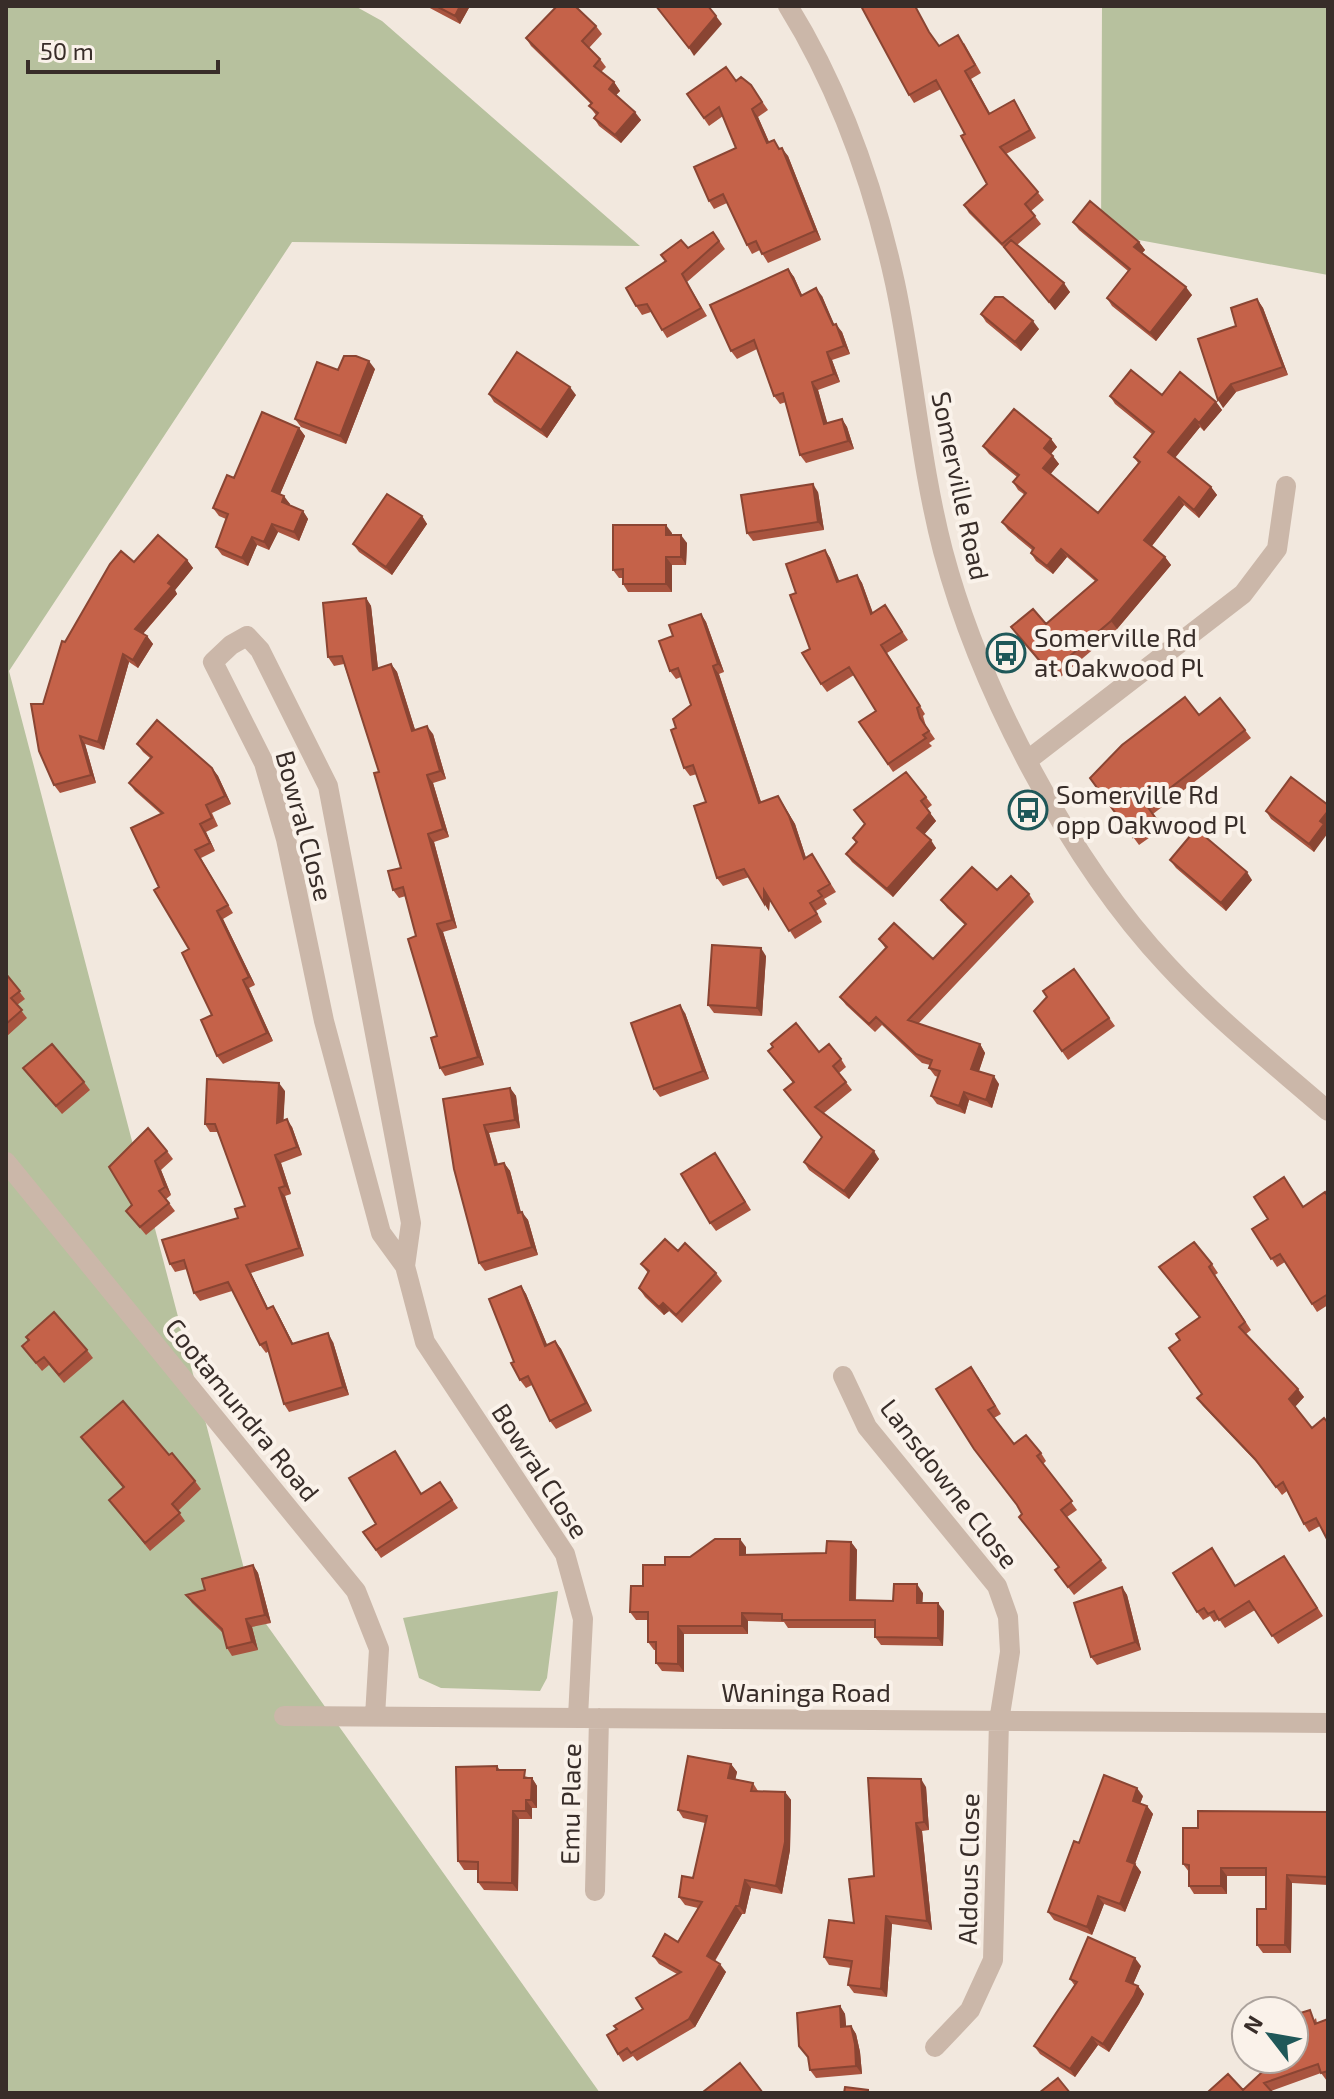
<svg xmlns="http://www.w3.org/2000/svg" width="1334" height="2099" font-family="'Exo 2',sans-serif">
	<rect width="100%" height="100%" fill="#f2e8de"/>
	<path fill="#b7c19e" d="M 6,6 L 355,6 L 382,21 L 640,246 L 292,242 L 9,671 L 254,1607 L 600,2093 L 6,2093 Z
		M 1102,6 L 1328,6 L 1328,275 L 1101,233 Z
		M 558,1591 L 547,1678 L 540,1691 L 441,1688 L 419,1678 L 403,1618 Z"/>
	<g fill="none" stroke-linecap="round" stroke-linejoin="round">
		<path stroke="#cbb7a9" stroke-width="20" d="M 788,6 C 840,90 874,187 895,283 C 914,372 920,463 943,551 C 980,690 1070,862 1168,966 C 1217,1019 1274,1064 1328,1111
			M 1028,760 L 1243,594 L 1277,549 L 1286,486
			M 6,1162 L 356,1591 L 379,1649 L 375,1716
			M 405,1266 L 411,1223 L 328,786 L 260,650 L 247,636 L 231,645 L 213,662 L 264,763 L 286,839 L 324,1021 L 381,1233 L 405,1266 L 425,1342 L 565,1554 L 583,1619 L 578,1717
			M 843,1376 L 867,1427 L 997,1586 L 1008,1617 L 1010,1652 L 999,1721 L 993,1960 L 970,2010 L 935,2047
			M 284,1716 L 1328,1723
			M 595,1891 L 599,1718"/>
	</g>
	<path fill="#a9543f" d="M 426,6 L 470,6 L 460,24 Z
		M 596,26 L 602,34 L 589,48 L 600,59 L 606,67 L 601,72 L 614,82 L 620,91 L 616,95 L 641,120 L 621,143 L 599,126 L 594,118 L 596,115 L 589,106 L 591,104 L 531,46 L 526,38 Z
		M 934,39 L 939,46 L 964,43 L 981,73 L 971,79 L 990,113 L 1014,100 L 1036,138 L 1006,154 L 1044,200 L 1031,211 L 1041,224 L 1017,245 L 1070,292 L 1055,310 L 1008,252 L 969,213 L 964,205 L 987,184 L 965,134 L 941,89 L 914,103 L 909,95 Z
		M 736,81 L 751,85 L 768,110 L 758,117 L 769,142 L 780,149 L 788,156 L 821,240 L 768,263 L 760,250 L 752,254 L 747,245 L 727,203 L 714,209 L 709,201 L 736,148 L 723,116 L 709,126 L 687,94 Z
		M 1073,222 L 1139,242 L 1145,250 L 1142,253 L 1192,295 L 1156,341 L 1112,306 L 1107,298 L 1128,271 L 1079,230 Z
		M 713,232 L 725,249 L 687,282 L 707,316 L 667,338 L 651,312 L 642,315 L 636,306 L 665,261 L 661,255 L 688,248 Z
		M 788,269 L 794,277 L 802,295 L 822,296 L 834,325 L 842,332 L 850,354 L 832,360 L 840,382 L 818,390 L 827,423 L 842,419 L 847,427 L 854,449 L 806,463 L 800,455 L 786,402 L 780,404 L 774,396 L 757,349 L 737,359 L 731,351 Z
		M 1257,299 L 1263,308 L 1288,375 L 1236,392 L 1223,408 L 1236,326 Z
		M 981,314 L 1039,329 L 1021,351 L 986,322 Z
		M 375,369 L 346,444 L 301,427 L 295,419 L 338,370 Z
		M 489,394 L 576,395 L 547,438 L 494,402 Z
		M 1162,395 L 1216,402 L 1222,410 L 1204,431 L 1200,427 L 1175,458 L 1211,487 L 1217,495 L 1199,518 L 1184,505 L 1152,546 L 1165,557 L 1171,565 L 1117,629 L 1056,681 L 1011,627 L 1046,624 L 1095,581 L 1067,557 L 1053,574 L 1036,561 L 1031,553 L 1032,550 L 1008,530 L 1002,522 L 1025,495 L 1018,490 L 1013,482 L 1017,477 L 989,454 L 983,446 L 1051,439 L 1057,447 L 1051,454 L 1059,464 L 1050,474 L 1098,513 L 1138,463 L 1134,457 L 1152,434 L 1115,404 L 1110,396 Z
		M 299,428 L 305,436 L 280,494 L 290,504 L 289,505 L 303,511 L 308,519 L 299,541 L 278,532 L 269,550 L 257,545 L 248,566 L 222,555 L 216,547 L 226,519 L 219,516 L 213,508 L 234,478 Z
		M 818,492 L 824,530 L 753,541 L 747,533 Z
		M 422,516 L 427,524 L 392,575 L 359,552 L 353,544 Z
		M 672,533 L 672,535 L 687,543 L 686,565 L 672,565 L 672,592 L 628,592 L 623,584 L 623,578 L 619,578 L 613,570 Z
		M 825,550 L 830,558 L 839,582 L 857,575 L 862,583 L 873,613 L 885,605 L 908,640 L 887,653 L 925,714 L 923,716 L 926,726 L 935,739 L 929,743 L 932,746 L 893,772 L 859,722 L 876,711 L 854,675 L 827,692 L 821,684 L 810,649 L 796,593 Z
		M 187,560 L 193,568 L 175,590 L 177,594 L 143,634 L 147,636 L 153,644 L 138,668 L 129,662 L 104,750 L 85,744 L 96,783 L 60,793 L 54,785 L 43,704 L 65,642 L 134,562 Z
		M 366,598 L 371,606 L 378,668 L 391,664 L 397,672 L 415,730 L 433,734 L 446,779 L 433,783 L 449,837 L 434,842 L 457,928 L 443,932 L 484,1065 L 445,1076 L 440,1068 L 437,1036 L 416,936 L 406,896 L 399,898 L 393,890 L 401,868 L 379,772 L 344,664 L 334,666 L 328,657 Z
		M 701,614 L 706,622 L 724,672 L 719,674 L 761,802 L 783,804 L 795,824 L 806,858 L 812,854 L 836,892 L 824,899 L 827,904 L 816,911 L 822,922 L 795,939 L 770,899 L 769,911 L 749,877 L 723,886 L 717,878 L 706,802 L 697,774 L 690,776 L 684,768 L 676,728 L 691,705 L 681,677 L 676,679 L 670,671 L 673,636 Z
		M 1199,715 L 1245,730 L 1251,738 L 1153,814 L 1163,828 L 1139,845 L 1090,778 Z
		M 137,744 L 212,768 L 218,776 L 231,804 L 212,813 L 218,826 L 206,832 L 215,851 L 201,858 L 233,913 L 223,919 L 255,985 L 249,988 L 273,1041 L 223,1064 L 217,1056 L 212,1015 L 189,949 L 159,887 L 161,814 L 135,791 L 129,783 L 150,758 L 143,752 Z
		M 926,797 L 932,805 L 927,809 L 936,821 L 924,834 L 936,848 L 893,897 L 852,862 L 846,854 L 856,843 L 853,838 L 864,824 Z
		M 1266,811 L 1327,828 L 1314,852 L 1271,819 Z
		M 1170,860 L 1252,880 L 1226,911 L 1176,868 Z
		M 997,890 L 1029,894 L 1034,902 L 918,1024 L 980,1044 L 985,1053 L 979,1071 L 999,1084 L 992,1108 L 969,1100 L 965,1114 L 937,1104 L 931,1096 L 938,1077 L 935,1076 L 929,1068 L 930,1065 L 922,1063 L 882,1025 L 875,1032 L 846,1005 L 840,997 L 886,949 L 879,939 L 933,959 L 965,925 L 947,908 L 941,900 Z
		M 766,956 L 762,1016 L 714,1013 L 708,1005 Z
		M 1074,969 L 1115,1026 L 1068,1060 L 1034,1011 Z
		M 6,974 L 25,999 L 17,1005 L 27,1018 L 6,1037 Z
		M 685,1013 L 709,1079 L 660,1097 L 654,1089 Z
		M 768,1051 L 819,1052 L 841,1059 L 846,1067 L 839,1073 L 852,1090 L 824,1113 L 879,1159 L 849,1199 L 809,1170 L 804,1162 L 822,1137 L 784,1090 L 793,1083 Z
		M 23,1068 L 84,1082 L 90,1090 L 62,1114 Z
		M 510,1088 L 516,1096 L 520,1128 L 489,1133 L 498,1164 L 504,1163 L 510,1171 L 521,1212 L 528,1220 L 538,1255 L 485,1271 L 479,1263 L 454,1169 Z
		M 285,1091 L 283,1120 L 292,1127 L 302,1155 L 281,1163 L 291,1194 L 285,1196 L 304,1256 L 251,1273 L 268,1308 L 273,1306 L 278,1314 L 293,1343 L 333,1342 L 349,1395 L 289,1412 L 284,1404 L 269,1351 L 266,1353 L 260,1345 L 232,1291 L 200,1301 L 194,1293 L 187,1269 L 175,1272 L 170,1264 L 238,1218 L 245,1206 L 218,1132 L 210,1132 L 205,1124 Z
		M 167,1151 L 173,1159 L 161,1170 L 171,1195 L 166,1199 L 175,1211 L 146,1235 L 126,1211 L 132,1205 L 109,1167 Z
		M 715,1153 L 751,1210 L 716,1231 L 710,1223 Z
		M 1328,1197 L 1328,1305 L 1317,1312 L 1285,1262 L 1277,1267 L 1252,1229 L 1268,1219 Z
		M 678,1251 L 716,1273 L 722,1281 L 682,1323 L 669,1311 L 664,1315 L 645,1297 L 639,1288 L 648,1273 L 641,1264 Z
		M 1212,1264 L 1218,1273 L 1215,1275 L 1251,1330 L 1246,1334 L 1304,1397 L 1295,1406 L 1320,1526 L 1309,1532 L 1304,1524 L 1287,1491 L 1282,1495 L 1261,1467 L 1203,1406 L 1197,1398 L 1202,1394 L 1180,1340 L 1199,1317 L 1159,1267 Z
		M 521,1286 L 526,1294 L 547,1345 L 555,1341 L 561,1349 L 592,1411 L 556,1429 L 550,1421 L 532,1385 L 526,1388 L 520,1380 L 514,1362 Z
		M 26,1337 L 87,1350 L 93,1358 L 64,1383 L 49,1365 L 42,1371 L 28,1354 L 22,1346 L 28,1341 Z
		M 977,1375 L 1001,1414 L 994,1418 L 1014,1444 L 1041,1453 L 1046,1461 L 1043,1464 L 1077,1510 L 1067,1517 L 1107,1568 L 1074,1595 L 1055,1570 L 1058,1567 L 1019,1517 L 1022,1514 Z
		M 81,1437 L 169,1455 L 195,1481 L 201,1489 L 178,1511 L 185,1521 L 150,1551 L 109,1500 L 123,1488 Z
		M 395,1451 L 421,1494 L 440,1482 L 458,1508 L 381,1558 L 363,1532 L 376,1524 Z
		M 851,1542 L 857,1550 L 856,1600 L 893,1601 L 923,1593 L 922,1603 L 944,1611 L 943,1646 L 881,1645 L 875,1637 L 875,1628 L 788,1628 L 784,1622 L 748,1621 L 748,1634 L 684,1634 L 684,1672 L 662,1671 L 656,1663 L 656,1650 L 654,1650 L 648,1642 L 648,1620 L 636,1620 L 630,1612 L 643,1586 L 665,1565 L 690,1557 L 746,1547 L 746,1555 L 826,1553 Z
		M 1284,1556 L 1323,1616 L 1278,1644 L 1255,1610 L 1225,1628 L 1219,1619 L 1214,1622 L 1210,1616 L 1203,1620 L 1197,1612 L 1236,1585 Z
		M 253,1565 L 258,1573 L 271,1623 L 252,1627 L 258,1650 L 232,1656 L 227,1648 L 223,1633 L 192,1603 L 186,1595 L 205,1590 Z
		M 1122,1587 L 1127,1595 L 1141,1650 L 1097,1665 L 1091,1657 Z
		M 731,1764 L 737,1772 L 735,1779 L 753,1783 L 758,1791 L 785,1792 L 791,1800 L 790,1850 L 782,1894 L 751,1888 L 745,1914 L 742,1914 L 715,1961 L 726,1972 L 695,2027 L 637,2061 L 633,2056 L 623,2062 L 618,2054 L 617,2029 L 643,2009 L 677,1974 L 659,1964 L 653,1956 L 678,1942 L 698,1908 L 685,1905 L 679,1897 L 693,1878 L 705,1823 L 683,1818 L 678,1810 Z
		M 497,1766 L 500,1770 L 532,1778 L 537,1786 L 537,1808 L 532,1808 L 532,1819 L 519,1819 L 518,1891 L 484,1890 L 478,1882 L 478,1870 L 464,1870 L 458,1861 Z
		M 926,1787 L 929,1830 L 922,1831 L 932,1930 L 892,1924 L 887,1997 L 854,1993 L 848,1985 L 851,1968 L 829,1965 L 824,1957 L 854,1923 L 874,1876 Z
		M 1143,1796 L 1140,1804 L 1147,1806 L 1153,1814 L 1135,1864 L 1141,1872 L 1125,1912 L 1104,1904 L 1092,1935 L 1054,1920 L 1048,1912 L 1079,1843 Z
		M 1328,1812 L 1328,1885 L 1292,1883 L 1291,1953 L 1263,1953 L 1257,1945 L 1266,1909 L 1266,1876 L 1227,1876 L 1227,1894 L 1194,1894 L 1189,1886 L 1189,1872 L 1183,1864 L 1198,1828 Z
		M 1141,1966 L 1133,1984 L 1138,1986 L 1144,1994 L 1139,2004 L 1109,2052 L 1098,2045 L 1075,2077 L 1040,2054 L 1034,2046 L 1075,1986 L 1070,1979 Z
		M 840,2006 L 845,2014 L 846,2026 L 851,2026 L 856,2034 L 860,2052 L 862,2074 L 816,2078 L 810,2070 L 809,2059 L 799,2046 Z
		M 1316,2018 L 1317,2023 L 1328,2019 L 1328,2081 L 1327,2081 L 1321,2073 L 1271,2091 L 1211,2093 L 1243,2090 L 1276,2059 Z"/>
	<path fill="#8a4533" d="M 460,6 L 470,6 L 460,24 L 455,16 Z
		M 716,16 L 722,24 L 694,56 L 689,48 Z
		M 965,71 L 971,79 L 994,122 L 989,114 Z
		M 614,82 L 620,91 L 614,97 L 609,89 Z
		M 752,109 L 758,117 L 773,151 L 767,143 Z
		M 635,112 L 641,120 L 621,143 L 615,135 Z
		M 782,148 L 788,156 L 821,240 L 815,231 Z
		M 1139,242 L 1145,250 L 1140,255 L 1134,247 Z
		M 788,269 L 794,277 L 806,304 L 801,296 Z
		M 1064,283 L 1070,292 L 1055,310 L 1049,302 Z
		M 1186,287 L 1192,295 L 1156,341 L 1150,333 Z
		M 816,288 L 822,296 L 838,333 L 833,325 Z
		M 1257,299 L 1263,308 L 1288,375 L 1283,367 Z
		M 1033,321 L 1039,329 L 1021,351 L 1015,342 Z
		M 836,324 L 842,332 L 850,354 L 844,346 Z
		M 827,352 L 832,360 L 840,382 L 834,374 Z
		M 369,361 L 375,369 L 346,444 L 340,436 Z
		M 812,382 L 818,390 L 830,432 L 824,424 Z
		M 1231,384 L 1236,392 L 1223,408 L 1218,400 Z
		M 570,387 L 576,395 L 547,438 L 541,430 Z
		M 1216,402 L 1222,410 L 1204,431 L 1199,423 Z
		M 842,419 L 847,427 L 854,449 L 848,441 Z
		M 1195,419 L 1200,427 L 1173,460 L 1168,452 Z
		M 299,428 L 305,436 L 278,499 L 272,491 Z
		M 1051,439 L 1057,447 L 1049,456 L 1044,448 Z
		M 1053,456 L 1059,464 L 1049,476 L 1043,468 Z
		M 813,484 L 818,492 L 824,530 L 818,522 Z
		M 1211,487 L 1217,495 L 1199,518 L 1194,510 Z
		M 284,496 L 290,504 L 287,510 L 282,502 Z
		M 1179,497 L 1184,505 L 1150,548 L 1144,540 Z
		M 303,511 L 308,519 L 299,541 L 294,532 Z
		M 422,516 L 427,524 L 392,575 L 386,567 Z
		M 272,524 L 278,532 L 269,550 L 264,542 Z
		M 666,525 L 672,533 L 672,543 L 666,535 Z
		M 681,535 L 687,543 L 686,565 L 681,557 Z
		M 252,537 L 257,545 L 248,566 L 242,558 Z
		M 1061,549 L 1067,557 L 1053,574 L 1047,566 Z
		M 825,550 L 830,558 L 843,590 L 837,582 Z
		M 666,557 L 672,565 L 672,592 L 666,584 Z
		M 1165,557 L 1171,565 L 1117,629 L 1111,621 Z
		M 187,560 L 193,568 L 175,590 L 177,594 L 140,637 L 135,629 L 168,583 Z
		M 857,575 L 862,583 L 876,622 L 871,614 Z
		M 366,598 L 371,606 L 379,678 L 373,670 Z
		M 701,614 L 706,622 L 724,672 L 718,664 Z
		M 147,636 L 153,644 L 138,668 L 133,660 Z
		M 123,654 L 129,662 L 104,750 L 98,742 Z
		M 391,664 L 397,672 L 418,739 L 412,731 Z
		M 713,666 L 719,674 L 764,811 L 759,803 Z
		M 427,726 L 433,734 L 446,779 L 440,771 Z
		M 80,736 L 85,744 L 96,783 L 91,775 Z
		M 212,768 L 218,776 L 231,804 L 225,796 Z
		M 427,775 L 433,783 L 449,837 L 443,829 Z
		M 778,796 L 795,824 L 809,867 L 804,859 Z
		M 1328,811 L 1328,826 L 1327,828 L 1328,833 L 1314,852 L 1309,844 L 1320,821 Z
		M 930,813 L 936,821 L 923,836 L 917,828 Z
		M 200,824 L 206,832 L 215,851 L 210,843 Z
		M 428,834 L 434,842 L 457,928 L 452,920 Z
		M 931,840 L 936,848 L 893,897 L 887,889 Z
		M 1247,872 L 1252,880 L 1226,911 L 1221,903 Z
		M 764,890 L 770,898 L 769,911 L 764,903 Z
		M 217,911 L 223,919 L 255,985 L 249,977 Z
		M 437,924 L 443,932 L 484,1065 L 478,1057 Z
		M 761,948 L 766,956 L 762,1016 L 757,1008 Z
		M 243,980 L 249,988 L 273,1041 L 267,1033 Z
		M 680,1005 L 685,1013 L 709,1079 L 703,1071 Z
		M 980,1044 L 985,1053 L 977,1077 L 971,1069 Z
		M 994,1076 L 999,1084 L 992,1108 L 986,1100 Z
		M 279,1083 L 285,1091 L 283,1131 L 277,1123 Z
		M 510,1088 L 516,1096 L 520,1128 L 515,1120 Z
		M 964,1092 L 969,1100 L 965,1114 L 959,1106 Z
		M 287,1119 L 292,1127 L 302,1155 L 297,1147 Z
		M 484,1125 L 489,1133 L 500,1173 L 495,1165 Z
		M 874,1151 L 879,1159 L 849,1199 L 844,1191 Z
		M 275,1155 L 281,1163 L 291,1194 L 285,1186 Z
		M 155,1161 L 161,1170 L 171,1195 L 165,1187 Z
		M 504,1163 L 510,1171 L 523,1221 L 518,1213 Z
		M 279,1188 L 285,1196 L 304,1256 L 299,1248 Z
		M 522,1212 L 528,1220 L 538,1255 L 532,1247 Z
		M 246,1265 L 251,1273 L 272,1317 L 267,1309 Z
		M 521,1286 L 526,1294 L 551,1354 L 545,1346 Z
		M 663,1303 L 669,1311 L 664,1315 L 659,1307 Z
		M 273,1306 L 278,1314 L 297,1352 L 292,1344 Z
		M 328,1333 L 333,1342 L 349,1395 L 343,1387 Z
		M 555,1341 L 561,1349 L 592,1411 L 586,1403 Z
		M 1298,1389 L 1304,1397 L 1295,1407 L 1289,1399 Z
		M 740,1539 L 746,1547 L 746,1563 L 740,1555 Z
		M 851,1542 L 857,1550 L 855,1608 L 850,1600 Z
		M 253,1565 L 258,1573 L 271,1623 L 265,1615 Z
		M 917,1584 L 923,1593 L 922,1611 L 917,1603 Z
		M 1122,1587 L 1127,1595 L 1141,1650 L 1135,1642 Z
		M 938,1603 L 944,1611 L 943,1646 L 938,1638 Z
		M 742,1613 L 748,1621 L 748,1634 L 742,1626 Z
		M 246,1619 L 252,1627 L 258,1650 L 252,1642 Z
		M 678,1626 L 684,1634 L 684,1672 L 678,1664 Z
		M 731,1764 L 737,1772 L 734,1786 L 728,1778 Z
		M 532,1778 L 537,1786 L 537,1808 L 531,1800 Z
		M 921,1779 L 926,1787 L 929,1830 L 924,1822 Z
		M 1137,1788 L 1143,1796 L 1138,1809 L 1133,1801 Z
		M 785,1792 L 791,1800 L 790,1850 L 782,1894 L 776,1886 Z
		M 526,1800 L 532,1808 L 532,1819 L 526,1811 Z
		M 1147,1806 L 1153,1814 L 1133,1869 L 1127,1861 Z
		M 513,1811 L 519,1819 L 518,1891 L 512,1883 Z
		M 916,1823 L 922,1831 L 932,1930 L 927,1921 Z
		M 1135,1864 L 1141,1872 L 1125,1912 L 1120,1904 Z
		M 1221,1868 L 1227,1876 L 1227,1894 L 1221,1886 Z
		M 1287,1875 L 1292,1883 L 1291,1953 L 1285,1945 Z
		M 745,1880 L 751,1888 L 745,1914 L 739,1906 Z
		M 1098,1896 L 1104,1904 L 1092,1935 L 1087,1927 Z
		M 736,1906 L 742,1914 L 712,1965 L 707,1956 Z
		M 886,1916 L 892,1924 L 887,1997 L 881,1989 Z
		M 1135,1958 L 1141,1966 L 1131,1989 L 1126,1981 Z
		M 720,1964 L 726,1972 L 695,2027 L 689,2019 Z
		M 1138,1986 L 1144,1994 L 1139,2004 L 1109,2052 L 1103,2044 Z
		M 840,2006 L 845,2014 L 847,2035 L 841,2027 Z
		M 851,2026 L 856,2034 L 860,2052 L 862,2074 L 856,2066 Z
		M 1092,2037 L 1098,2045 L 1075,2077 L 1070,2069 Z"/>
	<path fill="#c56249" stroke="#8a4533" stroke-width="2" d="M 436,6 L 460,6 L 455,16 Z
		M 557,6 L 575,6 L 596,26 L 582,41 L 600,59 L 594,66 L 614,82 L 609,89 L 635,112 L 615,135 L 594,118 L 598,113 L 589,106 L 592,103 L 526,38 Z
		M 656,6 L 708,6 L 716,16 L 689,48 Z
		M 861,6 L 915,6 L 929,32 L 939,46 L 958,35 L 975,65 L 965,71 L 989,114 L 1014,100 L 1030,130 L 1000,147 L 1038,192 L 1025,204 L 1035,216 L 1002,244 L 964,205 L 987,184 L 961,136 L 965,134 L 936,80 L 909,95 Z
		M 726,67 L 736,81 L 741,77 L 751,85 L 762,102 L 752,109 L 767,143 L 774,140 L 779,149 L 782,148 L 815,231 L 762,254 L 756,241 L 747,245 L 723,194 L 709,201 L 694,167 L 736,148 L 719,107 L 704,118 L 687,94 Z
		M 1090,201 L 1139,242 L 1134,247 L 1186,287 L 1150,333 L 1107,298 L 1130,269 L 1073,222 Z
		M 713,232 L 719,241 L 682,274 L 701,308 L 662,330 L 647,304 L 636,306 L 626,288 L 666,261 L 661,255 L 681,240 L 688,248 Z
		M 1011,240 L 1064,283 L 1049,302 L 1004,247 Z
		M 788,269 L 801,296 L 816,288 L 833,325 L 836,324 L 844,346 L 827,352 L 834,374 L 812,382 L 824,424 L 842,419 L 848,441 L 800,455 L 783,393 L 774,396 L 754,340 L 731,351 L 710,305 Z
		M 995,297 L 1003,297 L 1033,321 L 1015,342 L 981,314 Z
		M 1257,299 L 1283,367 L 1231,384 L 1218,400 L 1198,339 L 1236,326 L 1231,308 Z
		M 517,352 L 570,387 L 541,430 L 489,394 Z
		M 344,356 L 356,356 L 369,361 L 340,436 L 295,419 L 317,362 L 338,370 Z
		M 1131,370 L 1162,395 L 1180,372 L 1216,402 L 1199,423 L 1195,419 L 1168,452 L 1211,487 L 1194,510 L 1179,497 L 1144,540 L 1165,557 L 1111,621 L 1050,673 L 1011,627 L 1033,609 L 1046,624 L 1097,580 L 1061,549 L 1047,566 L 1031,553 L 1034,548 L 1002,522 L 1026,493 L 1013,482 L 1019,475 L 983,446 L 1014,409 L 1051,439 L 1044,448 L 1053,456 L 1043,468 L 1098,513 L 1140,462 L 1134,457 L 1154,432 L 1110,396 Z
		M 262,412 L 299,428 L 272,491 L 284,496 L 282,502 L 303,511 L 294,532 L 272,524 L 264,542 L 252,537 L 242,558 L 216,547 L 228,514 L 213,508 L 227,475 L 234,478 Z
		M 813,484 L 818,522 L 747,533 L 741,495 Z
		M 387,494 L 422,516 L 386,567 L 353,544 Z
		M 613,525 L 666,525 L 666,535 L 681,535 L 681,557 L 666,557 L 666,584 L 623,584 L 623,569 L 613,570 Z
		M 158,535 L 187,560 L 168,583 L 172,586 L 135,629 L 147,636 L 133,660 L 123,654 L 98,742 L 80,736 L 91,775 L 54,785 L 39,751 L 31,704 L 43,704 L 62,641 L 65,642 L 110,564 L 121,551 L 134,562 Z
		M 825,550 L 837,582 L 857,575 L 871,614 L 885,605 L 902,632 L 881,645 L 920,706 L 917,708 L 920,718 L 929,731 L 923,735 L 926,738 L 888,764 L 859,722 L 876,711 L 849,667 L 821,684 L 802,653 L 810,649 L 790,595 L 796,593 L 786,564 Z
		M 366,598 L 373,670 L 391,664 L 412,731 L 427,726 L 440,771 L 427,775 L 443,829 L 428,834 L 452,920 L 437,924 L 478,1057 L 440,1068 L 431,1038 L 437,1036 L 408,939 L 416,936 L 403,887 L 393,890 L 388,871 L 401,868 L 374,773 L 379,772 L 342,656 L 328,657 L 323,603 Z
		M 701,614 L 718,664 L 713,666 L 759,803 L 778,796 L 789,816 L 804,859 L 812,854 L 830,884 L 818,891 L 822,896 L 810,903 L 817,914 L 789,931 L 764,890 L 764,903 L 744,869 L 717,878 L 694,806 L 706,802 L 693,765 L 684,768 L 671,730 L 676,728 L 673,719 L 691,705 L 678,668 L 670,671 L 659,641 L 673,636 L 669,625 Z
		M 1185,697 L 1199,715 L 1220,698 L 1245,730 L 1147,806 L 1157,820 L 1133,837 L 1090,778 L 1122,745 Z
		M 157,720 L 212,768 L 225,796 L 206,805 L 212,818 L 200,824 L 210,843 L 195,850 L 228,905 L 217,911 L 249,977 L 243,980 L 267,1033 L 217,1056 L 201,1020 L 212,1015 L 182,953 L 189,949 L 154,890 L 159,887 L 131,828 L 163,813 L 129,783 L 152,757 L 137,744 Z
		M 906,772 L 926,797 L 921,801 L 930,813 L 917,828 L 931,840 L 887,889 L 846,854 L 857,842 L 853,838 L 865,824 L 854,810 Z
		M 1291,777 L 1328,805 L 1328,811 L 1320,821 L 1324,824 L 1309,844 L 1266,811 Z
		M 1196,829 L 1247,872 L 1221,903 L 1170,860 Z
		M 972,867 L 997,890 L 1011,876 L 1029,894 L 908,1020 L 980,1044 L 971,1069 L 994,1076 L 986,1100 L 964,1092 L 959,1106 L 931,1096 L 940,1071 L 929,1068 L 932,1060 L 916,1054 L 876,1017 L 869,1024 L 840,997 L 887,947 L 879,939 L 894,923 L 933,959 L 966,924 L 941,900 Z
		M 712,945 L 761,948 L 757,1008 L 708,1005 Z
		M 1074,969 L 1109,1018 L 1062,1051 L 1034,1011 L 1047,997 L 1043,991 Z
		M 6,974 L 20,991 L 11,998 L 22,1010 L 6,1024 Z
		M 680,1005 L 703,1071 L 654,1089 L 631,1023 Z
		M 796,1023 L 819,1052 L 829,1044 L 841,1059 L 833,1066 L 846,1082 L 815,1107 L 874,1151 L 844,1191 L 804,1162 L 822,1137 L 784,1090 L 794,1082 L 768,1051 L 773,1047 L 771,1044 Z
		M 52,1044 L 84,1082 L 56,1106 L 23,1068 Z
		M 207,1079 L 279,1083 L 277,1123 L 287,1119 L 297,1147 L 275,1155 L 285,1186 L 279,1188 L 299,1248 L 246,1265 L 267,1309 L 273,1306 L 292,1344 L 328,1333 L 343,1387 L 284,1404 L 266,1342 L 260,1345 L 228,1282 L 194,1293 L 184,1260 L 170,1264 L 162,1240 L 238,1218 L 235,1209 L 245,1206 L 215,1124 L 205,1124 Z
		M 510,1088 L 515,1120 L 484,1125 L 495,1165 L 504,1163 L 518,1213 L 522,1212 L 532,1247 L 479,1263 L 454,1169 L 443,1099 Z
		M 148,1128 L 167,1151 L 155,1161 L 165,1187 L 159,1191 L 169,1203 L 140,1227 L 126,1211 L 132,1205 L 109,1167 Z
		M 715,1153 L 745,1202 L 710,1223 L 681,1174 Z
		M 1284,1177 L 1303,1207 L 1325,1192 L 1328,1197 L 1328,1294 L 1312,1304 L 1280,1254 L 1271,1259 L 1252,1229 L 1268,1219 L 1254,1197 Z
		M 665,1239 L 678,1251 L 685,1243 L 716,1273 L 676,1315 L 663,1303 L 659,1307 L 639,1288 L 649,1271 L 641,1264 Z
		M 1194,1242 L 1212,1264 L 1209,1267 L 1245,1322 L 1239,1327 L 1298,1389 L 1289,1399 L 1312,1428 L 1324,1418 L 1328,1423 L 1328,1541 L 1316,1518 L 1304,1524 L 1283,1482 L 1276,1487 L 1255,1459 L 1197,1398 L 1202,1394 L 1169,1348 L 1180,1340 L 1176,1334 L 1200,1317 L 1159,1267 Z
		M 521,1286 L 545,1346 L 555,1341 L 586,1403 L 550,1421 L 528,1376 L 520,1380 L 511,1363 L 514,1362 L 489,1299 Z
		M 54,1312 L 87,1350 L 59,1375 L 44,1357 L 36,1363 L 22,1346 L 29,1340 L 26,1337 Z
		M 971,1367 L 995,1406 L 988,1410 L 1014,1444 L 1026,1435 L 1041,1453 L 1037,1456 L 1072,1501 L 1061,1510 L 1101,1560 L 1068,1587 L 1055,1570 L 1059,1567 L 1019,1517 L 1022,1514 L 1017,1505 L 974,1449 L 936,1389 Z
		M 123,1401 L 169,1455 L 172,1453 L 195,1481 L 172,1504 L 180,1513 L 145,1543 L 109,1500 L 124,1487 L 81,1437 Z
		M 395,1451 L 421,1494 L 440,1482 L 452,1500 L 376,1550 L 363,1532 L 376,1524 L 349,1478 Z
		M 715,1539 L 740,1539 L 740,1555 L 826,1553 L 827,1541 L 851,1542 L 850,1600 L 893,1601 L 894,1584 L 917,1584 L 917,1603 L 938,1603 L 938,1638 L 875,1637 L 875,1620 L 782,1620 L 782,1614 L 742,1613 L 742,1626 L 678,1626 L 678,1664 L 656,1663 L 656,1642 L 648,1642 L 648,1612 L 630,1612 L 631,1586 L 643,1586 L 643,1565 L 665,1565 L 665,1557 L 690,1557 Z
		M 1212,1548 L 1235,1586 L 1284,1556 L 1317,1608 L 1272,1636 L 1249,1601 L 1219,1620 L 1214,1611 L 1208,1614 L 1204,1608 L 1197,1612 L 1173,1573 Z
		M 253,1565 L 265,1615 L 246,1619 L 252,1642 L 227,1648 L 222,1629 L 186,1595 L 205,1590 L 202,1579 Z
		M 1122,1587 L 1135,1642 L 1091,1657 L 1074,1603 Z
		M 688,1756 L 731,1764 L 728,1778 L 753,1783 L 751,1791 L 785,1792 L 785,1842 L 776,1886 L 745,1880 L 739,1906 L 736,1906 L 707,1956 L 720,1964 L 689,2019 L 631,2053 L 627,2048 L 618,2054 L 607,2035 L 617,2029 L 614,2026 L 643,2009 L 636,1998 L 681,1972 L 653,1956 L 665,1934 L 678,1942 L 702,1902 L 679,1897 L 682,1876 L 693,1878 L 707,1816 L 678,1810 Z
		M 497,1766 L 497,1770 L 525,1770 L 524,1778 L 532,1778 L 531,1800 L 526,1800 L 526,1811 L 513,1811 L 512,1883 L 478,1882 L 478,1862 L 458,1861 L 456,1767 Z
		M 1104,1775 L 1137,1788 L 1133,1801 L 1147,1806 L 1127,1861 L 1135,1864 L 1120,1904 L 1098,1896 L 1087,1927 L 1048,1912 L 1074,1841 L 1079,1843 Z
		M 868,1778 L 921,1779 L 924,1822 L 916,1823 L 927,1921 L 886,1916 L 881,1989 L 848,1985 L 852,1961 L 824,1957 L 829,1920 L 854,1923 L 849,1879 L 874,1876 Z
		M 1198,1811 L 1328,1812 L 1328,1877 L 1287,1875 L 1285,1945 L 1257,1945 L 1257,1909 L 1266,1909 L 1266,1868 L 1221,1868 L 1221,1886 L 1189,1886 L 1189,1865 L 1183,1864 L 1183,1828 L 1198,1828 Z
		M 1088,1937 L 1135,1958 L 1126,1981 L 1138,1986 L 1134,1996 L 1103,2044 L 1092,2037 L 1070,2069 L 1034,2046 L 1077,1982 L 1070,1979 Z
		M 840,2006 L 841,2027 L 851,2026 L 855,2044 L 856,2066 L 810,2070 L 808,2057 L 799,2046 L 797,2013 Z
		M 1310,2010 L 1315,2024 L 1328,2019 L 1328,2071 L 1321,2073 L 1318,2064 L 1264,2083 L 1273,2093 L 1211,2093 L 1209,2091 L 1228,2074 L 1243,2090 L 1276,2059 L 1294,2059 L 1294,2015 Z
		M 740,2063 L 763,2093 L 703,2093 L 703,2092 Z
		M 1058,2078 L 1070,2093 L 1039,2093 Z
		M 845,2087 L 868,2090 L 868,2093 L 844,2093 Z"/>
	<defs>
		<symbol id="bus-ring" viewBox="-11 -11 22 22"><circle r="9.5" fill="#faf2ea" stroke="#1f5859" stroke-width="1.5"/><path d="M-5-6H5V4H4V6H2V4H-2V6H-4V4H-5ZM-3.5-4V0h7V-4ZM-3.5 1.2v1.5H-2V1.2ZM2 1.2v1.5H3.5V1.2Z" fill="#1f5859"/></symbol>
	</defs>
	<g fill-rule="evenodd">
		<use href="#bus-ring" x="984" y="631" width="44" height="44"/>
		<use href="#bus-ring" x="1006" y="788" width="44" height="44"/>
	</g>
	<g text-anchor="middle" stroke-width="8" stroke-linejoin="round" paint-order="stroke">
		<g font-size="26" fill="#382d29" stroke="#faf2ea">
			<text transform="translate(960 486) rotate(78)" y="9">Somerville Road</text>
			<text transform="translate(304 826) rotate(75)" y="9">Bowral Close</text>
			<text transform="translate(242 1410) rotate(51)" y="9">Cootamundra Road</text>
			<text transform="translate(540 1471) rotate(57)" y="9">Bowral Close</text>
			<text transform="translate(949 1484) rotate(52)" y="9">Lansdowne Close</text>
			<text x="806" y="1702">Waninga Road</text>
			<text transform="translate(571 1804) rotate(-89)" y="9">Emu Place</text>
			<text transform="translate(969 1869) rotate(-89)" y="9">Aldous Close</text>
		</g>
		<g font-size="26" fill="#382d29" stroke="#faf2ea" text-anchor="start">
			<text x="1034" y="647">Somerville Rd<tspan x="1034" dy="30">at Oakwood Pl</tspan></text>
			<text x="1056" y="804">Somerville Rd<tspan x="1056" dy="30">opp Oakwood Pl</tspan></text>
		</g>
	</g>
	<rect width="1334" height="2099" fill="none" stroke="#382d29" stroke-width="16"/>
	<g transform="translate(1270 2035) rotate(301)"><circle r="38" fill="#faf2ea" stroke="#aca39d" stroke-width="2"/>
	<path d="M0-6L14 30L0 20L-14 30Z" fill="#1f5859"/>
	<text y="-12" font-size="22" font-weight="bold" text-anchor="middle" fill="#382d29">N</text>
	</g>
	<path d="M28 60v12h190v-12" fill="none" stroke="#382d29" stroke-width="4"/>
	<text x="40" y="60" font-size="24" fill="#382d29" stroke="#faf2ea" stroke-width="6" paint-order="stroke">50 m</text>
</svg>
